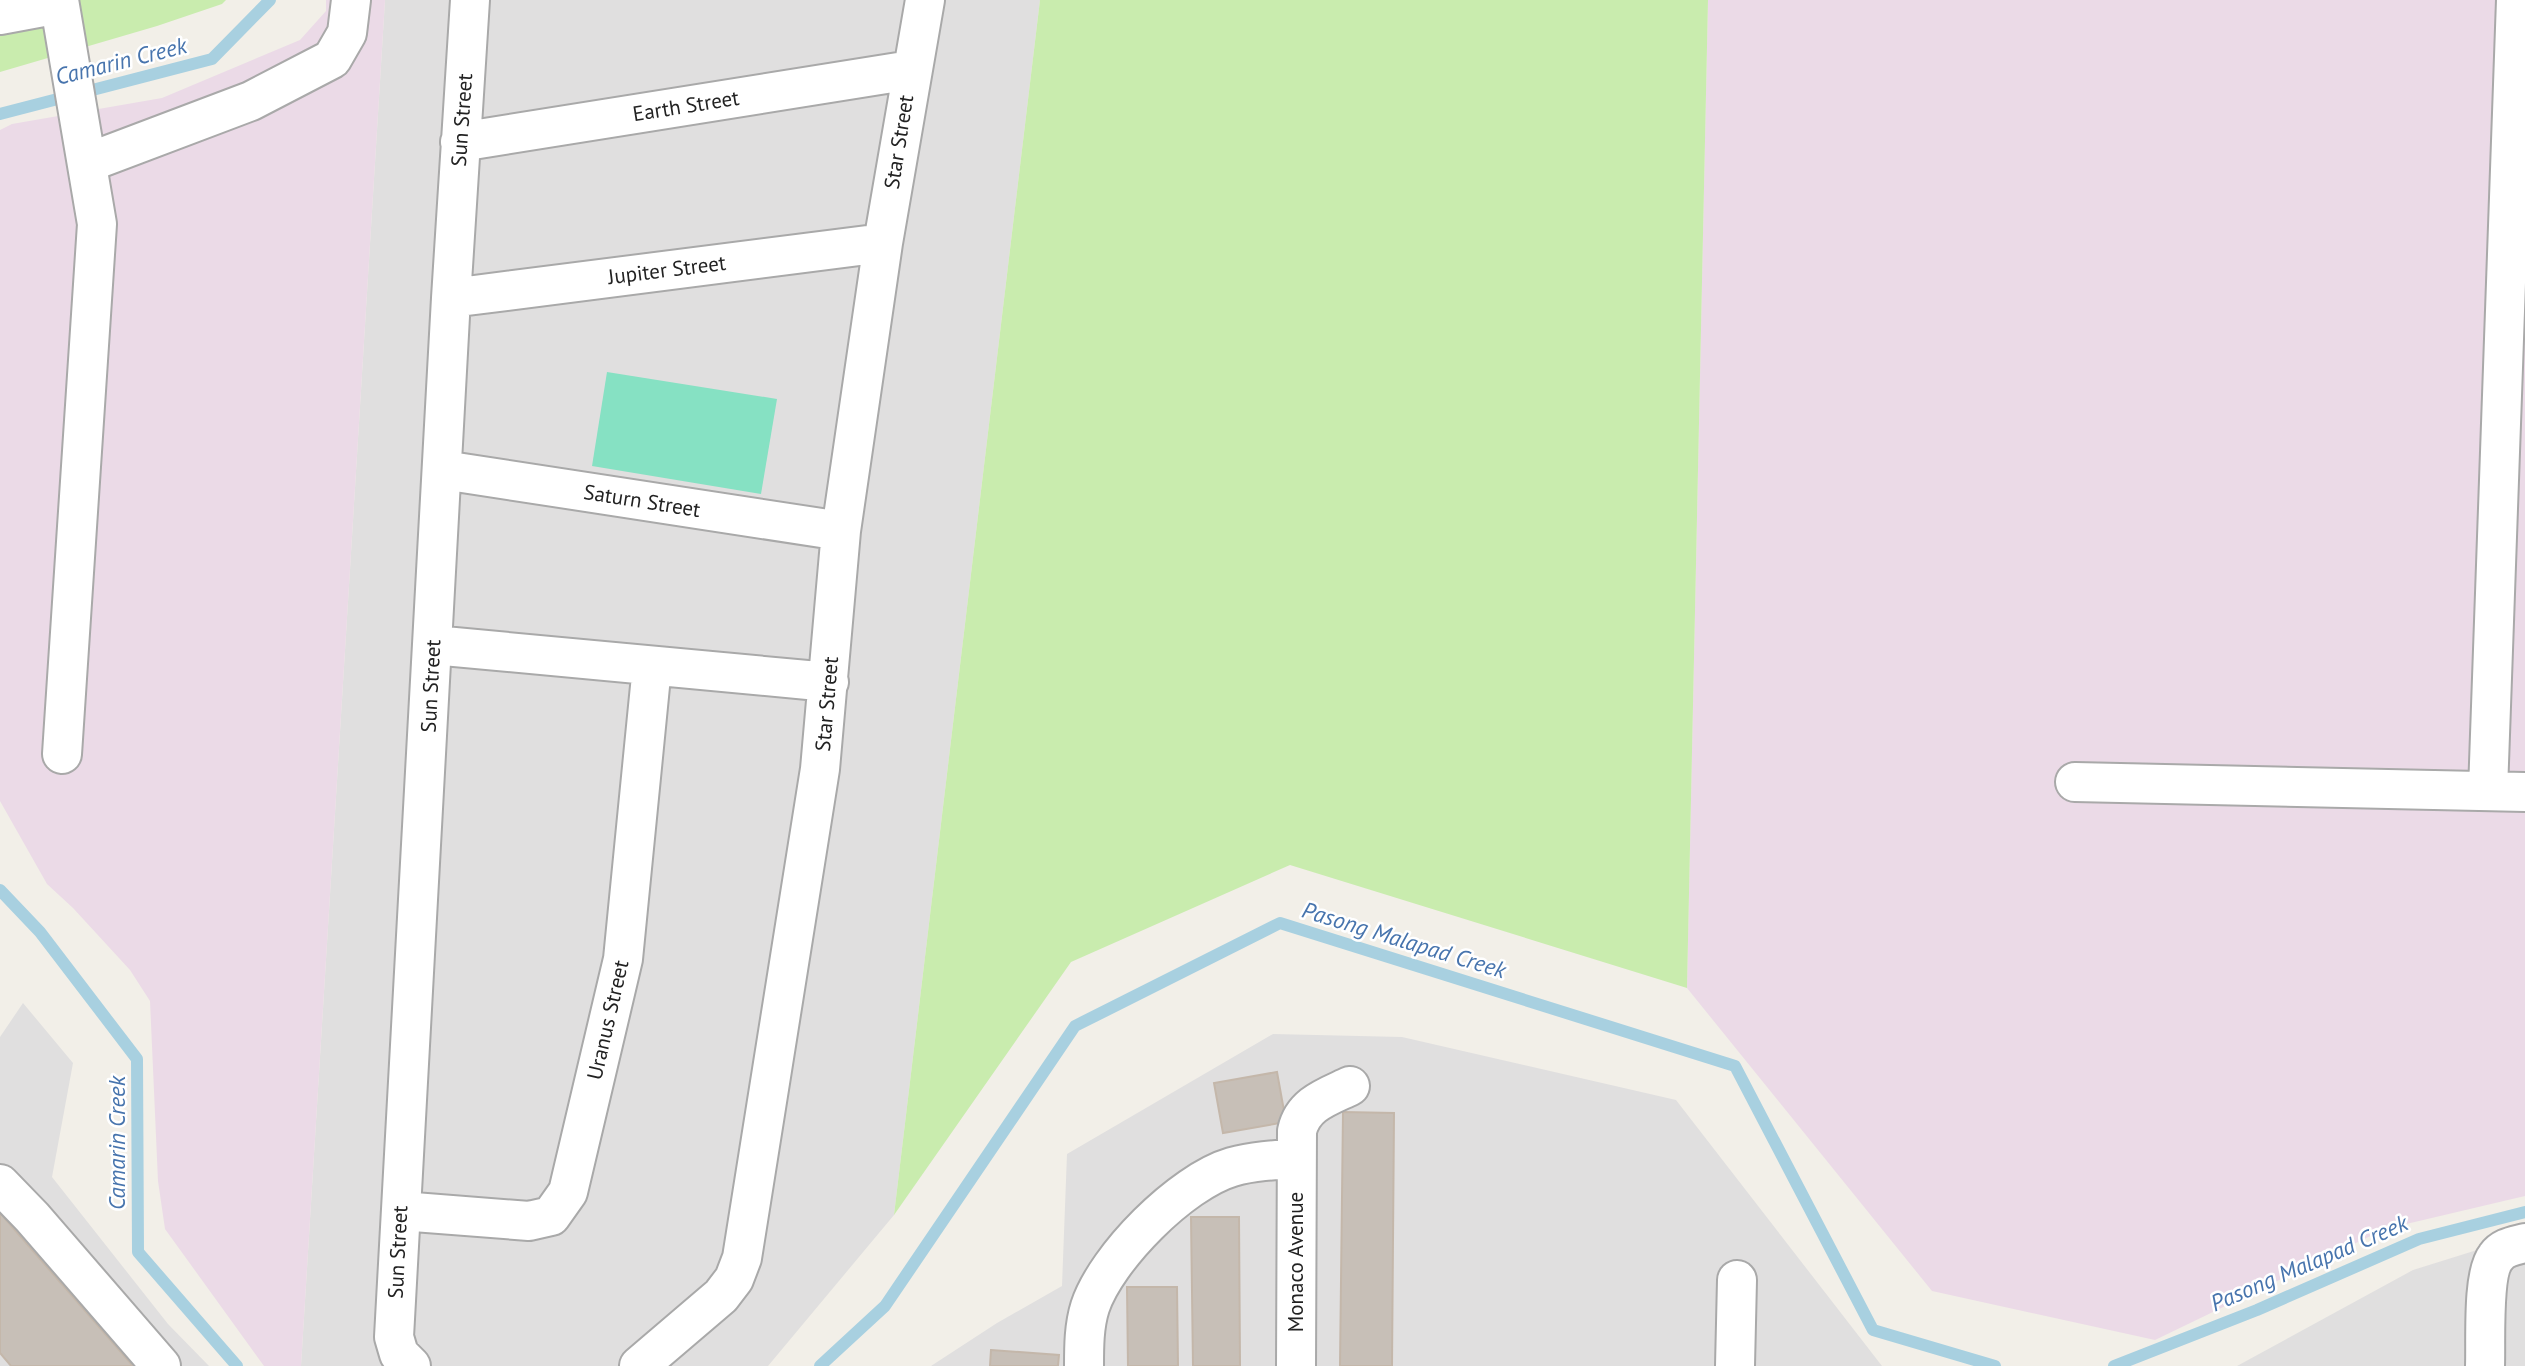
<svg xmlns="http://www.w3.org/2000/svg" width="2525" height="1366" font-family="'PT Sans',sans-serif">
	<rect width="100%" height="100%" fill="#f2efe8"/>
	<path fill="#e0dfdf" d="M 385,0 L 1040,0 L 894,1215 L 768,1366 L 301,1366 Z
		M 23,1003 L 73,1063 L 52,1177 L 168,1324 L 209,1366 L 0,1366 L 0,1037 Z
		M 1273,1034 L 1402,1037 L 1676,1100 L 1882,1366 L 931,1366 L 997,1323 L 1062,1286 L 1067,1154 Z
		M 2525,1235 L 2525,1366 L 2237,1366 L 2413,1270 Z"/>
	<path fill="#ebdae7" d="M 326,0 L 385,0 L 301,1366 L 264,1366 L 165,1229 L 158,1181 L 150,1001 L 130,970 L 73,908 L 47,884 L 0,801 L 0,130 L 12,124 L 162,98 L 300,40 L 326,11 Z
		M 1708,0 L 2525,0 L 2525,1196 L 2385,1229 L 2155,1340 L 1932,1291 L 1687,988 Z"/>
	<path fill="#c9ecae" d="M 0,0 L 226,0 L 222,4 L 157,26 L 0,72 Z
		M 1040,0 L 1708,0 L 1687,988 L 1290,865 L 1071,962 L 894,1215 Z"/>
	<path fill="#86e1c3" d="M 607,372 L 777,399 L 761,494 L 592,466 Z"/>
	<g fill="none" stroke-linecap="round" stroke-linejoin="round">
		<path stroke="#a8d0e0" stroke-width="12" d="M 0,114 L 212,59 L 270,0
			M 0,890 L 40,932 L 137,1059 L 138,1252 L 237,1366
			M 820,1366 L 885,1306 L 1075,1026 L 1280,923 L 1735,1066 L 1873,1330 L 1995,1366
			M 2114,1366 L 2257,1310 L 2419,1239 L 2525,1212"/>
	</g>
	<path fill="#c7bfb7" stroke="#c4b7aa" stroke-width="2" d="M 1277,1072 L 1286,1122 L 1223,1133 L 1214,1083 Z
		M 1343,1112 L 1394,1113 L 1392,1366 L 1340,1366 Z
		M 0,1213 L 133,1366 L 11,1366 L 0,1353 Z
		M 1191,1217 L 1239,1217 L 1240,1366 L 1193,1366 Z
		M 1127,1287 L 1177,1287 L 1178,1366 L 1128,1366 Z
		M 991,1350 L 1059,1355 L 1058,1366 L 990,1366 Z"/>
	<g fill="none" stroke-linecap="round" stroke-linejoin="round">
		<defs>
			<path id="minor" d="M 59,0 L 97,224 L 62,754
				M 0,15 L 59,4
				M 460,142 L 911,70
				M 87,163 L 251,101 L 332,59 L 347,33 L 351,0
				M 451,298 L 883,243
				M 443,470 L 841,531
				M 433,645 L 829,682
				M 2075,782 L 2525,792
				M 2488,791 L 2516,0
				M 0,1184 L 32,1217 L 161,1366
				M 401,1211 L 529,1221 L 551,1216 L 568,1192 L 623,959 L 652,666
				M 411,1366 L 399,1354 L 394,1337 L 451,298 L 470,0
				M 639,1366 L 721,1296 L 734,1279 L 742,1258 L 820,769 L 841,531 L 883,243 L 925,0
				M 1084,1366 C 1084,1347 1084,1326 1090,1307 C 1106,1258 1181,1182 1232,1167 C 1253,1161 1275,1160 1296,1159
				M 1296,1366 L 1297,1131 C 1303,1104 1327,1097 1350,1086
				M 1735,1366 L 1737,1280
				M 2485,1366 C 2486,1342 2482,1274 2496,1257 C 2503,1247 2514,1246 2525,1243"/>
		</defs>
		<use href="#minor" stroke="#a9a9a9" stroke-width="42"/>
		<use href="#minor" stroke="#fff" stroke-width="38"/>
	</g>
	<g text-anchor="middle" stroke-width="5" stroke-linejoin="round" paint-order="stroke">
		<g font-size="21" fill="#222" stroke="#fff">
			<text transform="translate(686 106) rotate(-9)" y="7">Earth Street</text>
			<text transform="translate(462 120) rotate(-86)" y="7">Sun Street</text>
			<text transform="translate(899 142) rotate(-81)" y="7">Star Street</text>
			<text transform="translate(667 270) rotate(-7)" y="7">Jupiter Street</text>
			<text transform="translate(642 501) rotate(9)" y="7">Saturn Street</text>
			<text transform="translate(431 686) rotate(-87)" y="7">Sun Street</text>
			<text transform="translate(827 704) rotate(-85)" y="7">Star Street</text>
			<text transform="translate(608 1020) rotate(-77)" y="7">Uranus Street</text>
			<text transform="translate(398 1252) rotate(-87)" y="7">Sun Street</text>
			<text transform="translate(1296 1262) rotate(-90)" y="7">Monaco Avenue</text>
		</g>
		<g font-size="23" font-style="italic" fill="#4774ad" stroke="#fff">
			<text transform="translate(121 61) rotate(-14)" y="8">Camarin Creek</text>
			<text transform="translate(1404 940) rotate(17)" y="8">Pasong Malapad Creek</text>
			<text transform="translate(117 1143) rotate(-90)" y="8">Camarin Creek</text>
			<text transform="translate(2309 1263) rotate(-23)" y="8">Pasong Malapad Creek</text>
		</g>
	</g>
</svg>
